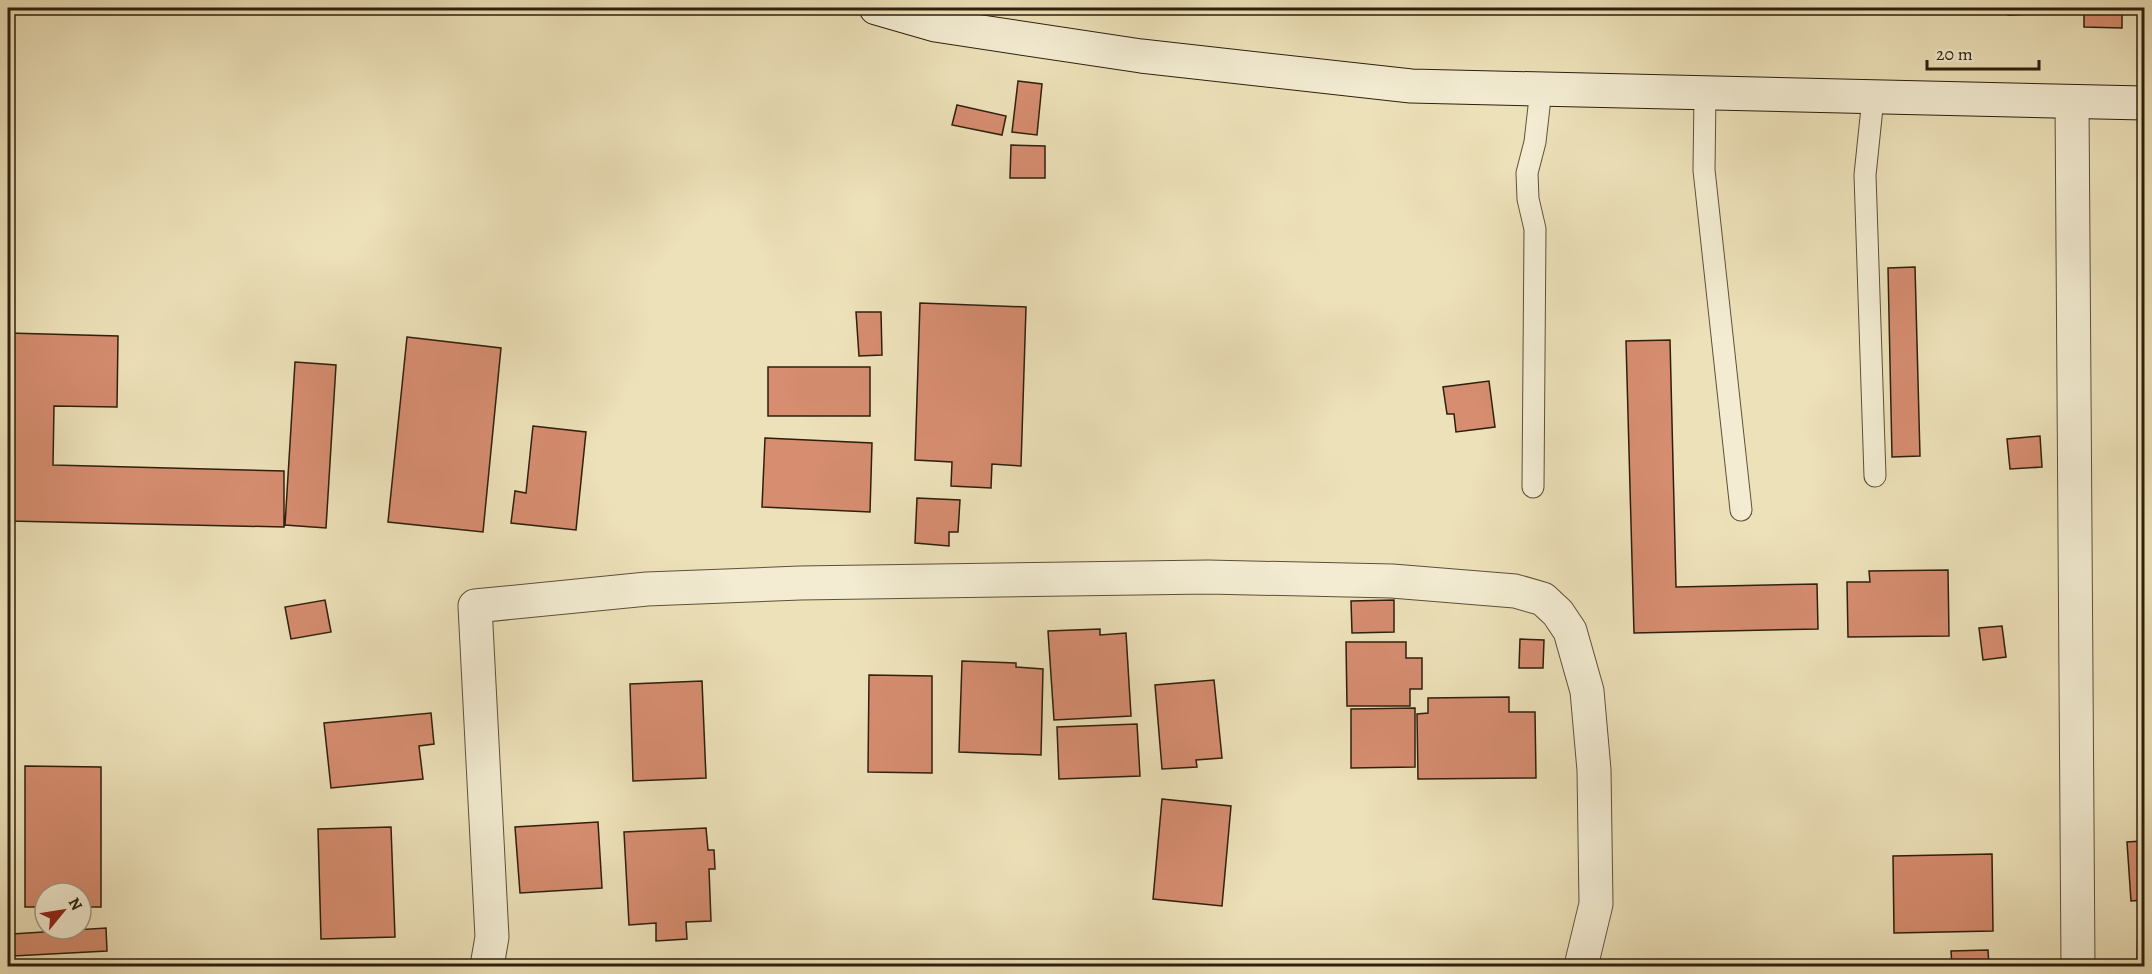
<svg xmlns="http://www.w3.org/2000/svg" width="2152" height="974" font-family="Alegreya,serif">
	<rect width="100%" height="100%" fill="#ede1b9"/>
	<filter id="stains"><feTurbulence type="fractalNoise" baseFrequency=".00333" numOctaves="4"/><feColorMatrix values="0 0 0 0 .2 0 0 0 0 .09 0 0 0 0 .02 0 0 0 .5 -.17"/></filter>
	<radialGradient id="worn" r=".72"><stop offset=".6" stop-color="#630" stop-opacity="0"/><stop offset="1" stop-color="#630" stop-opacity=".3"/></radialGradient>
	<path fill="#d68d70" stroke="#2e1f0c" stroke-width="1.5" d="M 2008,8 L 2030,8 L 2031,14 L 2008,15 Z
		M 2084,8 L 2122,8 L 2122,28 L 2084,27 Z
		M 1018,81 L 1042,84 L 1037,135 L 1012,132 Z
		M 957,105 L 1006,116 L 1002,135 L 952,125 Z
		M 1011,145 L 1045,146 L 1045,178 L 1010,178 Z
		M 1915,267 L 1920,456 L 1892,457 L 1888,268 Z
		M 920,303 L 1026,307 L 1021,466 L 992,464 L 991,488 L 951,486 L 952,462 L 915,460 Z
		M 856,312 L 881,312 L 882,355 L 859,356 Z
		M 8,333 L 118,336 L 117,407 L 54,406 L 53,465 L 284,471 L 284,527 L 8,521 Z
		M 407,337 L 501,348 L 483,532 L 388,522 Z
		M 1670,340 L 1676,587 L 1817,584 L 1818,629 L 1634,633 L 1626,341 Z
		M 295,362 L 336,365 L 326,528 L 285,525 Z
		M 768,367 L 870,367 L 870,416 L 768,416 Z
		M 1489,381 L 1495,427 L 1456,432 L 1454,414 L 1447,414 L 1443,387 Z
		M 533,426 L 586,432 L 576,530 L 511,523 L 515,491 L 526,493 Z
		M 2040,436 L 2042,467 L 2010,469 L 2007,439 Z
		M 765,438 L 872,443 L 870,512 L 762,507 Z
		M 917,498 L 960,500 L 958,532 L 949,532 L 949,546 L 915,543 Z
		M 1948,570 L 1949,636 L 1848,637 L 1847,582 L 1870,582 L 1869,571 Z
		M 325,600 L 331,632 L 291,639 L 285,607 Z
		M 1394,600 L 1394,632 L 1352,633 L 1351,601 Z
		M 2002,626 L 2006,657 L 1983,660 L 1979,628 Z
		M 1100,629 L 1100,635 L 1126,633 L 1131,716 L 1054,720 L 1048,631 Z
		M 1520,639 L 1544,640 L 1543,668 L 1519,668 Z
		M 1346,642 L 1406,642 L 1406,658 L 1422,658 L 1422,689 L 1410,689 L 1410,706 L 1347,706 Z
		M 962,661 L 1016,663 L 1016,667 L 1043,669 L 1041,755 L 959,752 Z
		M 869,675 L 932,676 L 932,773 L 868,772 Z
		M 1214,680 L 1222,758 L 1196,760 L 1197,767 L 1162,769 L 1155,685 Z
		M 702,681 L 706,778 L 633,781 L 630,684 Z
		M 1509,697 L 1509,712 L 1535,712 L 1536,778 L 1418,779 L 1417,714 L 1428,713 L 1428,698 Z
		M 1415,708 L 1415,767 L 1351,768 L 1351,709 Z
		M 431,713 L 434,744 L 419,746 L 423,779 L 331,788 L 324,723 Z
		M 1137,724 L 1140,776 L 1059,779 L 1057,727 Z
		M 25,766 L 101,767 L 101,907 L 81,907 L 81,893 L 45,893 L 45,907 L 25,907 Z
		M 1162,799 L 1231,806 L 1222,906 L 1153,899 Z
		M 2141,818 L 2144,818 L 2144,900 L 2131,901 L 2127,842 L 2142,841 Z
		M 598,822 L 602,888 L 520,893 L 515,827 Z
		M 391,827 L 395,937 L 321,939 L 318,829 Z
		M 706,828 L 708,850 L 714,850 L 715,869 L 709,869 L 711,921 L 686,922 L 687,939 L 656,941 L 656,923 L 629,925 L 624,832 Z
		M 1992,854 L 1993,931 L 1894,933 L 1893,856 Z
		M 2138,927 L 2144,927 L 2144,966 L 2137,966 Z
		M 106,928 L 107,951 L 13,956 L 12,934 Z
		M 1988,950 L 1989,966 L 1952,966 L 1951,951 Z"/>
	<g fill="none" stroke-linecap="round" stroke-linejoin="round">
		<defs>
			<path id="lane" d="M 1705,93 L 1704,170 L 1741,510
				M 1873,98 L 1865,175 L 1875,476
				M 1533,487 L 1535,229 L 1528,199 L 1527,173 L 1535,142 L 1541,89"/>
			<path id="street" d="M 2072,102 L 2078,966
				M 487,966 L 492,937 L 475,606 L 647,589 L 800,583 L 1208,577 L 1392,581 L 1515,591 L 1543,599 L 1558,613 L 1570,631 L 1587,691 L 1594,770 L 1596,904 L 1581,966"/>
			<path id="secondary" d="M 876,8 L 935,25 L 1141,56 L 1411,86 L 2144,103"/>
		</defs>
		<use href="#lane" stroke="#5e5037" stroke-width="23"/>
		<use href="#street" stroke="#5e5037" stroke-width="35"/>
		<use href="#secondary" stroke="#2e1f0c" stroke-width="35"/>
		<use href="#lane" stroke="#f3ecd2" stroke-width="21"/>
		<use href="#street" stroke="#f3ecd2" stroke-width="33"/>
		<use href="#secondary" stroke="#f3ecd2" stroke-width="33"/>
	</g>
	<rect width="2152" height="974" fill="none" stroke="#ede1b9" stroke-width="30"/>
	<rect x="9" y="9" width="2134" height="956" fill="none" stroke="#2e1f0c" stroke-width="3"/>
	<rect x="15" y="15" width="2122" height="944" fill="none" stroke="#2e1f0c" stroke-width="1.5"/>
	<g transform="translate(63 911) rotate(60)"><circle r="28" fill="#f3ecd2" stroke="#a49a83" stroke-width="1.5"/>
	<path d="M0-4.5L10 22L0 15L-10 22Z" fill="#8f2418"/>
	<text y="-9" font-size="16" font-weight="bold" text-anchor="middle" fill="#2e1f0c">N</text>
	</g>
	<path d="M1927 60v9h112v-9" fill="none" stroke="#2e1f0c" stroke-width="3"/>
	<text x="1936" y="60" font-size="18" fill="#2e1f0c" stroke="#f3ecd2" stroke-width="4.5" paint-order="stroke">20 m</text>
	<rect width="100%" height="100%" filter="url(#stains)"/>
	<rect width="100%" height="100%" fill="url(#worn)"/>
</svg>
